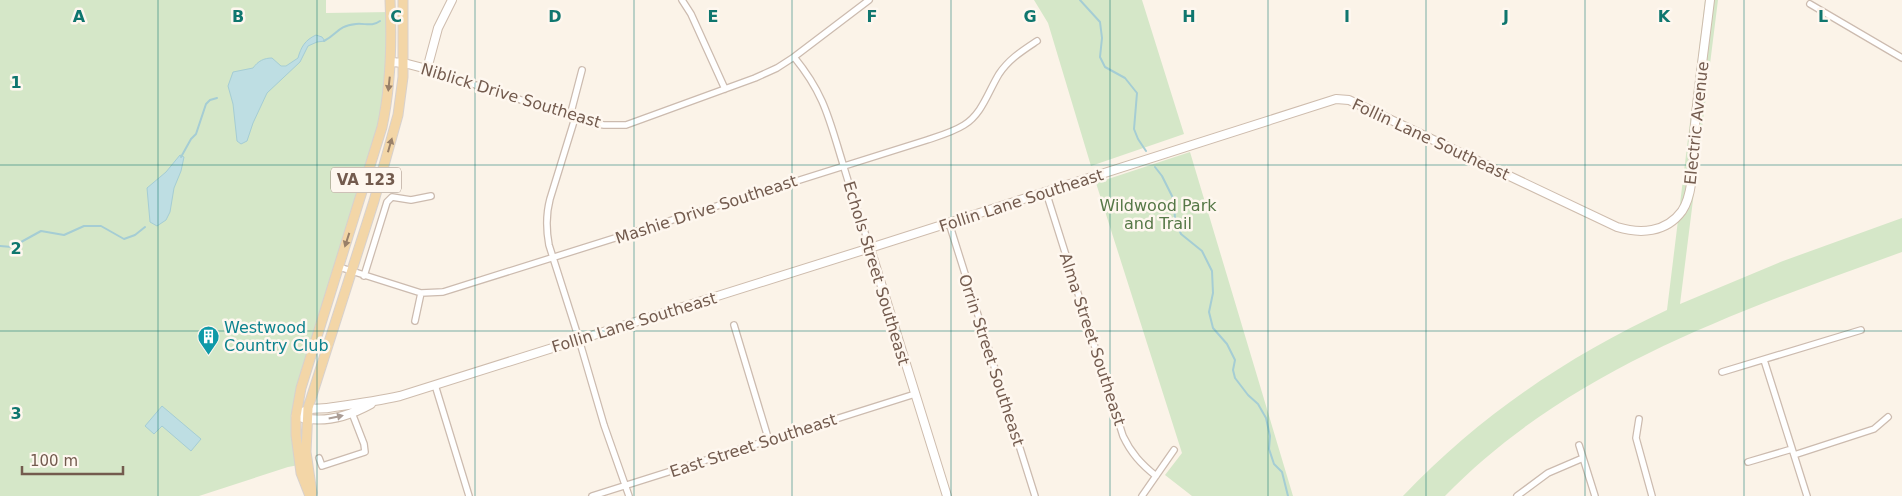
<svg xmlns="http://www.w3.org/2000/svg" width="1902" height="496" font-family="'DejaVu Sans',sans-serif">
	<rect width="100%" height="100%" fill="#fbf3e8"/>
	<path fill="#d5e7c8" d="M 0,0 L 326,0 L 326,13 L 391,12 L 387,104 L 296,416 L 299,465 L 288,467 L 199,496 L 0,496 Z
		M 1034,0 L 1142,0 L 1184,134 L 1091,166 L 1048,23 Z
		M 1705,0 L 1718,0 L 1680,304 L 1783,261 L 1902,218 L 1902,252 C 1739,311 1568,369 1445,496 L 1403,496 C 1479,416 1568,356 1667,310 Z
		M 1190,152 L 1293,496 L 1192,496 L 1165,475 L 1182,453 L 1096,183 Z"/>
	<path fill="#bedee3" stroke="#a5cdd4" d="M 316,35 L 322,37 L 325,41 L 317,42 L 308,46 L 300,62 L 267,93 L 253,123 L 247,141 L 241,144 L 237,141 L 233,104 L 228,86 L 233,72 L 253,68 C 258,61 264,58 272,58 L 281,66 L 286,66 L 298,58 C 301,47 305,40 316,35 Z
		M 180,155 L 184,157 L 181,171 L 174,188 L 170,212 L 166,220 L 157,226 L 150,222 L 147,188 L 166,172 Z
		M 162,406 L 201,439 L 191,451 L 162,426 L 154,434 L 145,426 Z"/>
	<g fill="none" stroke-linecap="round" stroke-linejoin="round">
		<path stroke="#a5cdd4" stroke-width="2" d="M 1080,0 L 1100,22 L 1102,38 L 1100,57 L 1105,67 L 1125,78 L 1137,93 L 1134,129 L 1138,139 L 1146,151
			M 324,41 C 338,34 337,26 356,24 C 365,23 372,27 380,21
			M 181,157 L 191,139 L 196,134 L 206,104 L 210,100 L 217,98
			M 1155,167 L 1162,176 L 1174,200 L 1175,220 L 1181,234 L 1202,251 L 1212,271 L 1213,293 L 1209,312 L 1213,328 L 1227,344 L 1235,360 L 1233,370 L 1235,378 L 1248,395 L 1258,404 L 1266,418 L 1270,436 L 1269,449 L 1274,464 L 1282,472 L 1288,496
			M 0,246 L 12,247 L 41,231 L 64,235 L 84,226 L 101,226 L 124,239 L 135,235 L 145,227"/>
		<defs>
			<path id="street" d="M 682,0 L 691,14 L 725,89
				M 1810,4 L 1902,58
				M 794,57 C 825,95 829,119 843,164 C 851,192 861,220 870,248
				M 427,69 L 591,123 L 604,125 L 626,125 L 755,78 L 777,68 L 794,57 L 869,0
				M 570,116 L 582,70
				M 575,118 L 550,199 C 546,214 546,229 549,245 L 578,336 L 604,425 L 629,496
				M 1046,192 L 1123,436 C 1131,453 1141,464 1156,476
				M 949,223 L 1035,496
				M 339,267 L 421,293 L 443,292 L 927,140 C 939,136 953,132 964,125 C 982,114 988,92 999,74 C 1009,59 1022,51 1037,41
				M 364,276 L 387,202 L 392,197 L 411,200 L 431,196
				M 415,321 L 421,293
				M 734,325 L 769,441
				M 1764,360 L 1807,496
				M 1722,372 L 1861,330
				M 435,385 L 469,496
				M 1639,419 L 1636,438 L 1652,496
				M 1579,445 L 1595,496
				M 1794,455 L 1874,429 L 1888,417
				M 319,458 L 322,466 L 365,452 L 364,444 L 352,413
				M 1748,462 L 1792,449
				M 592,496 L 915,394
				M 1142,496 L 1174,450
				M 1517,496 L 1548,473 L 1583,458"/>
			<path id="secondary" d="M 391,62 L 404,63 L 427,69 L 438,28 L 452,0
				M 870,248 L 947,496
				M 296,416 C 315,404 315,411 334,407 C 356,404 378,401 400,396 L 870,248 L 1336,99 L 1349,100 L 1617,227 C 1640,234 1666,233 1682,211 C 1696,190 1692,150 1695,125 C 1699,83 1705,42 1710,0
				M 303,418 C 326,423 351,415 371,404"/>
			<path id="primary" d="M 312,493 L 306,452 L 308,408 L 374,201 L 398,115 L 403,77 L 403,0
				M 310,496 L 301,473 L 296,435 L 296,416 L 301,388 L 382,127 C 391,85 392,43 390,0"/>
		</defs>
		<use href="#street" stroke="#ccbbaf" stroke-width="8"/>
		<use href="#secondary" stroke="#cebcad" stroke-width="10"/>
		<use href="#primary" stroke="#d8d1cd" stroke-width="11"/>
		<use href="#street" stroke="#fff" stroke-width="5.5"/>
		<use href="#secondary" stroke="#fff" stroke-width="8"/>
		<use href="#primary" stroke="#f3d6a7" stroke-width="9"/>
	</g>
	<defs><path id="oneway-solid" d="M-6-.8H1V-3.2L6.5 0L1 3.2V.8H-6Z" transform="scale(1.25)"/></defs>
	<g fill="#998069">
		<use href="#oneway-solid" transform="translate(389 84) rotate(96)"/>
		<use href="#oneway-solid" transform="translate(390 145) rotate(-74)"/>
		<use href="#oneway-solid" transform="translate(347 240) rotate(108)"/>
	</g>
	<use fill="#ab9d95" href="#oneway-solid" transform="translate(336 417) rotate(-12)"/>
	<path fill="none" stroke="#0f766e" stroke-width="1" stroke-opacity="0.55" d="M 158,0 L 158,496M 317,0 L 317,496M 475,0 L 475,496M 634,0 L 634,496M 792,0 L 792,496M 951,0 L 951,496M 1110,0 L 1110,496M 1268,0 L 1268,496M 1426,0 L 1426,496M 1585,0 L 1585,496M 1744,0 L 1744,496M 0,165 L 1902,165M 0,331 L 1902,331"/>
	<defs>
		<symbol id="building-pin" viewBox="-11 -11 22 30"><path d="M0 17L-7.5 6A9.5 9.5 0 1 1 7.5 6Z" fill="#0f9aa8" stroke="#fef7ef"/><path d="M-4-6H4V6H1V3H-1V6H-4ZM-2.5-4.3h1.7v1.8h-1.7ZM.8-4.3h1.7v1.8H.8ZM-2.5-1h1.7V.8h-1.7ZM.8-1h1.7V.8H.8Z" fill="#fff"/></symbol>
	</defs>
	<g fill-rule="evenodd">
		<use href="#building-pin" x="196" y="324" width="25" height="34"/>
	</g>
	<g text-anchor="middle" stroke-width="5" stroke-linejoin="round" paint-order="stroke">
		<rect fill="#fef7ef" stroke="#9d8a7e" stroke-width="1" x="331" y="167.5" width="70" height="25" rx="4"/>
		<g font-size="15" font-weight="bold" fill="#735b4e">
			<text x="366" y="185">VA 123</text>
		</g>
		<g font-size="16" fill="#735b4e" stroke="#fef7ef">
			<text transform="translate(511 95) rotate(17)" y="6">Niblick Drive Southeast</text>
			<text transform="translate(1696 123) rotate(-84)" y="6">Electric Avenue</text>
			<text transform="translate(1431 139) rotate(25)" y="6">Follin Lane Southeast</text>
			<text transform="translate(1021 200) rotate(-18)" y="6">Follin Lane Southeast</text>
			<text transform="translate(706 209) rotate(-18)" y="6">Mashie Drive Southeast</text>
			<text transform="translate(877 273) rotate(73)" y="6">Echols Street Southeast</text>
			<text transform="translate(634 322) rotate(-17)" y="6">Follin Lane Southeast</text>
			<text transform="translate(1093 339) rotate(72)" y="6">Alma Street Southeast</text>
			<text transform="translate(992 360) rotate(72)" y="6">Orrin Street Southeast</text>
			<text transform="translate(753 445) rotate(-18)" y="6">East Street Southeast</text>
		</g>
		<g font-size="16" fill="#567847" stroke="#fef7ef">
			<text x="1158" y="211">Wildwood Park<tspan x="1158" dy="18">and Trail</tspan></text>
		</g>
		<g font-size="16" fill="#0d838f" stroke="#fef7ef" text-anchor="start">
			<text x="224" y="333">Westwood<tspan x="224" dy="18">Country Club</tspan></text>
		</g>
	</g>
	<g font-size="16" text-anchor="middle" font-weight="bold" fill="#0f766e" stroke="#fef7ef" stroke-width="5" stroke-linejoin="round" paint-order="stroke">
		<text x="79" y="22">A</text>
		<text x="238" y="22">B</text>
		<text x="396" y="22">C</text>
		<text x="555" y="22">D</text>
		<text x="713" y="22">E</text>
		<text x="872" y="22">F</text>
		<text x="1030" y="22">G</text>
		<text x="1189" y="22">H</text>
		<text x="1347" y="22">I</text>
		<text x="1506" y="22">J</text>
		<text x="1664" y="22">K</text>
		<text x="1823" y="22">L</text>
		<text x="16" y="88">1</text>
		<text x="16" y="254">2</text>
		<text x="16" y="419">3</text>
	</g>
	<path d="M22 466v8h101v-8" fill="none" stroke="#735b4e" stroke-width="2.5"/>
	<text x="30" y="466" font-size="15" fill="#735b4e" stroke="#fef7ef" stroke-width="4" paint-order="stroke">100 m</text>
</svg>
